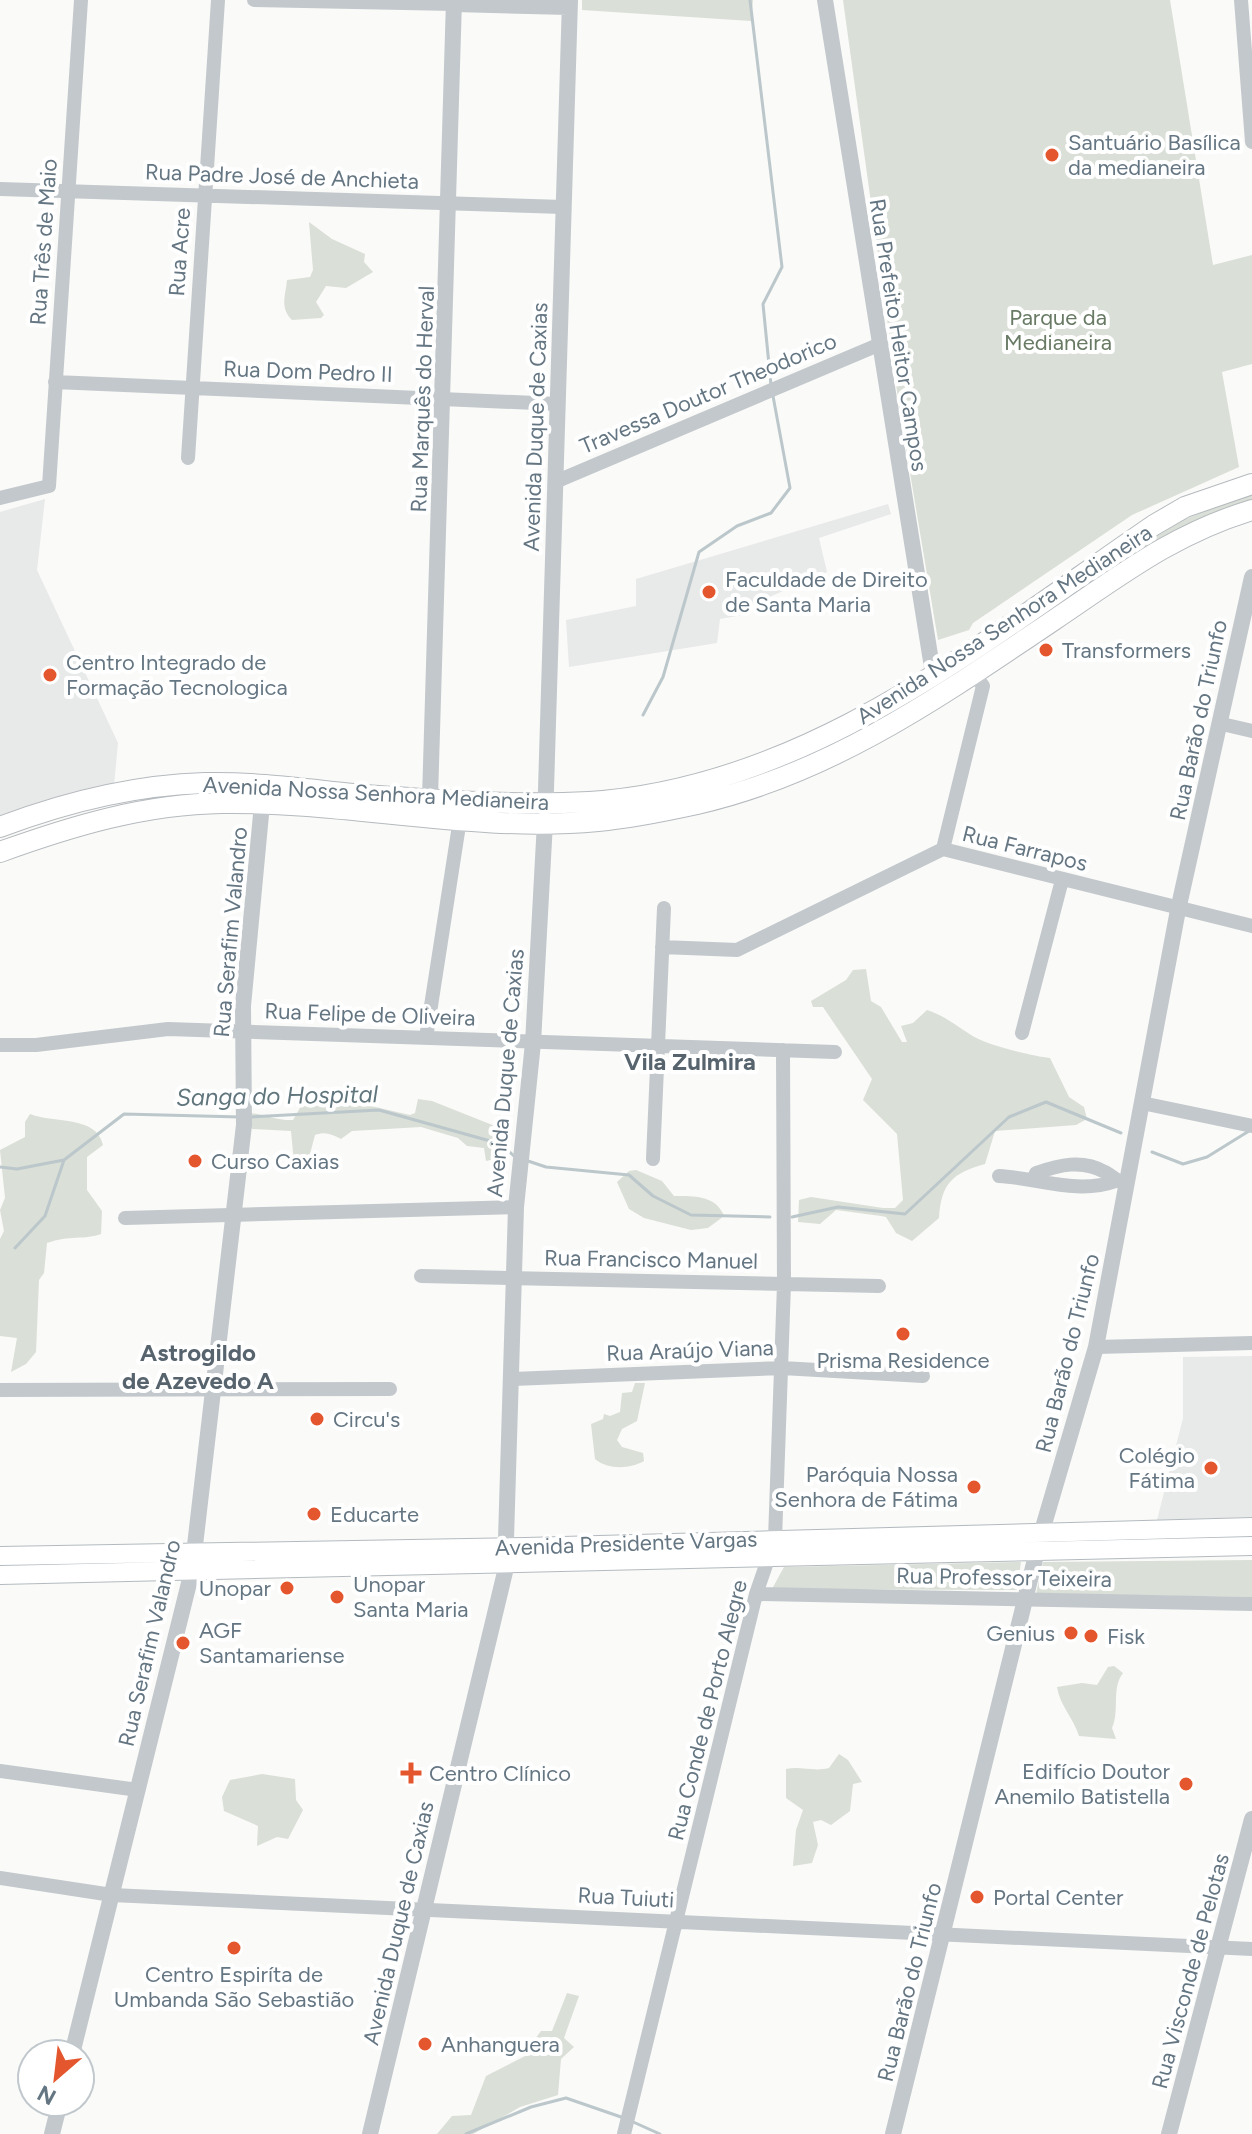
<svg xmlns="http://www.w3.org/2000/svg" width="1252" height="2134" font-family="Figtree,sans-serif">
	<rect width="100%" height="100%" fill="#fafaf8"/>
	<path fill="#e8e9e9" d="M 45,499 L 37,570 L 118,743 L 114,786 L 0,819 L 0,512 Z
		M 888,504 L 891,514 L 819,538 L 827,572 L 751,605 L 748,614 L 720,619 L 717,643 L 569,667 L 566,620 L 636,606 L 636,579 Z
		M 1252,1356 L 1252,1517 L 1157,1520 L 1183,1418 L 1183,1357 Z"/>
	<path fill="#dadfd7" d="M 582,0 L 753,0 L 751,21 L 582,10 Z
		M 843,0 L 1170,0 L 1213,265 L 1252,255 L 1252,364 L 1222,372 L 1239,467 L 1132,515 L 973,623 L 969,630 L 938,640 L 900,413 Z
		M 309,222 L 332,239 L 365,254 L 364,262 L 373,272 L 346,288 L 326,286 L 316,302 L 324,315 L 321,318 L 292,320 C 279,307 286,294 287,280 L 310,277 L 313,270 Z
		M 1252,493 L 1252,501 L 1124,563 L 1119,559 L 1183,520 Z
		M 866,969 L 871,1001 L 881,1007 L 902,1042 L 907,1042 L 901,1026 L 913,1023 L 927,1010 C 945,1016 955,1025 971,1035 C 986,1045 1032,1056 1050,1058 L 1069,1097 L 1084,1107 L 1087,1119 L 1076,1125 L 995,1131 L 985,1164 C 952,1173 941,1184 939,1218 L 912,1241 L 896,1233 L 886,1217 L 881,1216 L 836,1210 L 820,1224 L 798,1222 L 799,1200 L 811,1197 L 883,1208 L 895,1208 L 903,1200 L 897,1134 L 863,1100 L 872,1079 L 823,1007 L 813,1007 L 811,1001 L 846,980 L 853,970 Z
		M 344,1089 L 362,1104 L 410,1115 L 415,1113 L 418,1099 L 432,1101 L 510,1132 L 508,1156 L 486,1161 L 484,1148 L 467,1146 L 458,1138 L 421,1127 L 352,1131 L 341,1139 C 332,1134 325,1131 315,1135 L 307,1165 L 294,1163 L 291,1131 L 252,1129 L 247,1113 C 264,1113 276,1121 293,1120 L 305,1099 Z
		M 30,1114 C 56,1124 96,1115 103,1145 L 87,1157 L 87,1190 L 102,1211 L 101,1234 C 85,1240 69,1235 47,1243 L 44,1273 L 39,1280 L 36,1352 L 26,1364 L 11,1372 L 17,1338 L 0,1336 L 0,1239 L 4,1231 L 0,1210 L 5,1198 L 0,1150 L 25,1137 L 25,1122 Z
		M 636,1170 L 662,1181 L 674,1196 C 693,1196 716,1195 724,1216 L 708,1228 L 691,1230 L 644,1218 L 629,1209 L 617,1182 L 629,1171 Z
		M 635,1383 L 645,1383 L 637,1421 L 622,1429 L 617,1440 L 622,1447 L 643,1453 L 644,1461 C 630,1469 608,1470 595,1459 L 591,1424 L 603,1419 L 604,1414 L 610,1416 L 620,1412 L 622,1393 L 632,1392 Z
		M 1252,1560 L 1252,1597 L 1036,1594 L 1043,1562 Z
		M 1021,1562 L 1017,1590 L 772,1589 L 784,1567 Z
		M 1114,1666 L 1123,1673 C 1111,1688 1120,1711 1112,1728 L 1116,1739 L 1079,1736 C 1073,1717 1060,1706 1057,1687 L 1082,1683 L 1097,1685 L 1108,1667 Z
		M 839,1754 L 848,1760 L 862,1782 L 853,1784 L 850,1811 L 831,1825 L 821,1820 L 813,1822 L 818,1845 L 812,1863 L 793,1866 L 796,1830 L 803,1810 L 786,1798 L 786,1769 C 802,1766 813,1772 829,1768 Z
		M 262,1774 L 295,1779 L 296,1800 L 303,1810 L 288,1839 L 277,1837 L 257,1846 L 258,1826 L 224,1811 L 222,1797 L 230,1780 Z
		M 567,1993 L 579,1996 L 564,2038 L 574,2047 L 561,2059 L 558,2095 L 520,2107 L 473,2134 L 437,2134 L 452,2116 L 471,2115 L 486,2076 L 533,2052 L 532,2043 L 541,2031 L 552,2031 Z"/>
	<g fill="none" stroke-linecap="round" stroke-linejoin="round">
		<path stroke="#bbc7cb" stroke-width="3" d="M 750,0 L 782,267 L 763,304 L 771,385
			M 643,715 L 663,677 L 699,552 L 737,526 L 771,513 L 790,488 L 773,396
			M 251,1117 L 379,1110 L 501,1144 L 514,1156
			M 1152,1152 L 1183,1164 L 1207,1157 L 1249,1131
			M 528,1161 L 546,1167 L 629,1175 L 653,1196 L 691,1215 L 770,1217
			M 0,1167 L 17,1169 L 64,1160 L 124,1114 L 240,1117
			M 792,1217 L 838,1207 L 905,1214 L 1009,1117 L 1046,1102 L 1121,1133
			M 15,1248 L 45,1216 L 64,1160
			M 631,2121 L 660,2134
			M 466,2134 L 531,2107 L 566,2098 L 624,2118"/>
		<defs>
			<path id="secondary" d="M 0,1556 L 526,1547 L 1252,1527
				M 0,1575 L 1252,1546"/>
			<path id="primary" d="M 0,827 C 66,802 134,785 205,783 C 255,782 304,789 353,794 C 431,800 511,806 589,802 C 807,788 981,643 1154,525 L 1185,507 L 1252,484
				M 0,852 C 72,826 145,804 222,803 C 347,801 473,833 598,821 C 631,818 665,811 697,804 C 832,773 941,696 1054,620 C 1121,575 1173,534 1252,510"/>
		</defs>
		<use href="#secondary" stroke="#b3babf" stroke-width="20"/>
		<use href="#primary" stroke="#b5babe" stroke-width="22"/>
		<path stroke="#c3c8cc" stroke-width="14" d="M 254,0 L 454,4
			M 1241,0 L 1252,142
			M 0,189 L 563,207
			M 55,382 L 558,404
			M 188,458 L 218,0
			M 555,482 L 878,345
			M 0,498 L 49,486 L 81,0
			M 1222,724 L 1252,731
			M 943,849 L 983,686 L 974,674
			M 662,947 L 737,950 L 943,849 L 1252,926
			M 1022,1033 L 1062,880
			M 426,1038 L 460,819
			M 0,1045 L 36,1045 L 168,1029 L 835,1052
			M 1142,1103 L 1252,1126
			M 653,1159 L 664,908
			M 999,1176 C 1038,1178 1077,1195 1116,1181
			M 1034,1178 L 1036,1173 C 1059,1165 1082,1159 1105,1172 C 1111,1175 1115,1180 1121,1182
			M 125,1218 L 516,1207
			M 421,1276 L 879,1286
			M 1096,1347 L 1252,1343
			M 513,1379 L 782,1368 L 923,1376
			M 0,1390 L 390,1389
			M 756,1594 L 1252,1604
			M 0,1771 L 138,1790
			M 0,1878 L 112,1895 L 1252,1949
			M 624,2134 L 756,1594 L 775,1539 L 784,1284 L 783,1050"/>
		<path stroke="#c3c8cc" stroke-width="16" d="M 825,0 L 935,686
			M 454,4 L 569,7
			M 430,798 L 454,0
			M 72,2054 L 192,1571 L 244,1125 L 243,1006 L 262,804
			M 52,2134 L 60,2102
			M 370,2134 L 505,1572 L 516,1207 L 533,1043 L 545,822 L 570,0
			M 893,2134 L 1042,1531 L 1096,1347 L 1178,910 L 1252,577
			M 1169,2134 L 1252,1819"/>
		<use href="#secondary" stroke="#fff" stroke-width="18"/>
		<use href="#primary" stroke="#fff" stroke-width="20"/>
	</g>
	<g fill="#e4572e" stroke="#fff" stroke-width="3">
		<circle cx="1052" cy="155" r="8"/>
		<circle cx="709" cy="592" r="8"/>
		<circle cx="1046" cy="650" r="8"/>
		<circle cx="50" cy="675" r="8"/>
		<circle cx="195" cy="1161" r="8"/>
		<circle cx="903" cy="1334" r="8"/>
		<circle cx="317" cy="1419" r="8"/>
		<circle cx="1211" cy="1468" r="8"/>
		<circle cx="974" cy="1487" r="8"/>
		<circle cx="314" cy="1514" r="8"/>
		<circle cx="287" cy="1588" r="8"/>
		<circle cx="337" cy="1597" r="8"/>
		<circle cx="1071" cy="1633" r="8"/>
		<circle cx="1091" cy="1636" r="8"/>
		<circle cx="183" cy="1643" r="8"/>
		<path d="M407 1761h8v8h8v8h-8v8h-8v-8h-8v-8h8z"/>
		<circle cx="1186" cy="1784" r="8"/>
		<circle cx="977" cy="1897" r="8"/>
		<circle cx="234" cy="1948" r="8"/>
		<circle cx="425" cy="2044" r="8"/>
	</g>
	<g text-anchor="middle" stroke-width="8" stroke-linejoin="round" paint-order="stroke">
		<g font-size="22" fill="#657683" stroke="#fff" text-anchor="start">
			<text x="1068" y="150">Santuário Basílica<tspan x="1068" dy="25">da medianeira</tspan></text>
			<text x="725" y="587">Faculdade de Direito<tspan x="725" dy="25">de Santa Maria</tspan></text>
			<text x="1062" y="658">Transformers</text>
			<text x="66" y="670">Centro Integrado de<tspan x="66" dy="25">Formação Tecnologica</tspan></text>
			<text x="211" y="1169">Curso Caxias</text>
			<text x="903" y="1368" text-anchor="middle">Prisma Residence</text>
			<text x="333" y="1427">Circu's</text>
			<text x="1195" y="1463" text-anchor="end">Colégio<tspan x="1195" dy="25">Fátima</tspan></text>
			<text x="958" y="1482" text-anchor="end">Paróquia Nossa<tspan x="958" dy="25">Senhora de Fátima</tspan></text>
			<text x="330" y="1522">Educarte</text>
			<text x="353" y="1592">Unopar<tspan x="353" dy="25">Santa Maria</tspan></text>
			<text x="271" y="1596" text-anchor="end">Unopar</text>
			<text x="199" y="1638">AGF<tspan x="199" dy="25">Santamariense</tspan></text>
			<text x="1055" y="1641" text-anchor="end">Genius</text>
			<text x="1107" y="1644">Fisk</text>
			<text x="1170" y="1779" text-anchor="end">Edifício Doutor<tspan x="1170" dy="25">Anemilo Batistella</tspan></text>
			<text x="429" y="1781">Centro Clínico</text>
			<text x="993" y="1905">Portal Center</text>
			<text x="234" y="1982" text-anchor="middle">Centro Espiríta de<tspan x="234" dy="25">Umbanda São Sebastião</tspan></text>
			<text x="441" y="2052">Anhanguera</text>
		</g>
		<g font-size="22" fill="#657683" stroke="#fff">
			<text transform="translate(282 176) rotate(2)" y="8">Rua Padre José de Anchieta</text>
			<text transform="translate(43 242) rotate(-86)" y="8">Rua Três de Maio</text>
			<text transform="translate(179 252) rotate(-86)" y="8">Rua Acre</text>
			<text transform="translate(899 335) rotate(81)" y="8">Rua Prefeito Heitor Campos</text>
			<text transform="translate(308 371) rotate(2)" y="8">Rua Dom Pedro II</text>
			<text transform="translate(708 393) rotate(-23)" y="8">Travessa Doutor Theodorico</text>
			<text transform="translate(422 399) rotate(-88)" y="8">Rua Marquês do Herval</text>
			<text transform="translate(535 427) rotate(-88)" y="8">Avenida Duque de Caxias</text>
			<text transform="translate(1004 624) rotate(-33)" y="8">Avenida Nossa Senhora Medianeira</text>
			<text transform="translate(1198 720) rotate(-78)" y="8">Rua Barão do Triunfo</text>
			<text transform="translate(376 793) rotate(3)" y="8">Avenida Nossa Senhora Medianeira</text>
			<text transform="translate(1025 848) rotate(14)" y="8">Rua Farrapos</text>
			<text transform="translate(230 932) rotate(-85)" y="8">Rua Serafim Valandro</text>
			<text transform="translate(370 1014) rotate(2)" y="8">Rua Felipe de Oliveira</text>
			<text transform="translate(505 1073) rotate(-85)" y="8">Avenida Duque de Caxias</text>
			<text transform="translate(651 1259) rotate(1)" y="8">Rua Francisco Manuel</text>
			<text transform="translate(690 1350) rotate(-2)" y="8">Rua Araújo Viana</text>
			<text transform="translate(1067 1353) rotate(-76)" y="8">Rua Barão do Triunfo</text>
			<text transform="translate(626 1543) rotate(-2)" y="8">Avenida Presidente Vargas</text>
			<text transform="translate(1004 1577) rotate(1)" y="8">Rua Professor Teixeira</text>
			<text transform="translate(149 1643) rotate(-77)" y="8">Rua Serafim Valandro</text>
			<text transform="translate(707 1710) rotate(-76)" y="8">Rua Conde de Porto Alegre</text>
			<text transform="translate(626 1897) rotate(3)" y="8">Rua Tuiuti</text>
			<text transform="translate(398 1923) rotate(-77)" y="8">Avenida Duque de Caxias</text>
			<text transform="translate(1190 1971) rotate(-75)" y="8">Rua Visconde de Pelotas</text>
			<text transform="translate(909 1982) rotate(-76)" y="8">Rua Barão do Triunfo</text>
		</g>
		<g font-size="22" fill="#687a64" stroke="#fff">
			<text x="1058" y="325">Parque da<tspan x="1058" dy="25">Medianeira</tspan></text>
		</g>
		<g font-size="24" font-weight="bold" fill="#57646e" stroke="#fff">
			<text x="690" y="1070">Vila Zulmira</text>
			<text x="198" y="1361">Astrogildo<tspan x="198" dy="28">de Azevedo A</tspan></text>
		</g>
		<g font-size="24" font-style="italic" fill="#60757c" stroke="#fff">
			<text transform="translate(277 1096) rotate(-1)" y="8">Sanga do Hospital</text>
		</g>
	</g>
	<g transform="translate(56 2078) rotate(208)"><circle r="38" fill="#ffffff" stroke="#c1c8cd" stroke-width="2"/>
	<path d="M0-6L14 30L0 20L-14 30Z" fill="#e4572e"/>
	<text y="-12" font-size="22" font-weight="bold" text-anchor="middle" fill="#657683">N</text>
	</g>
</svg>
